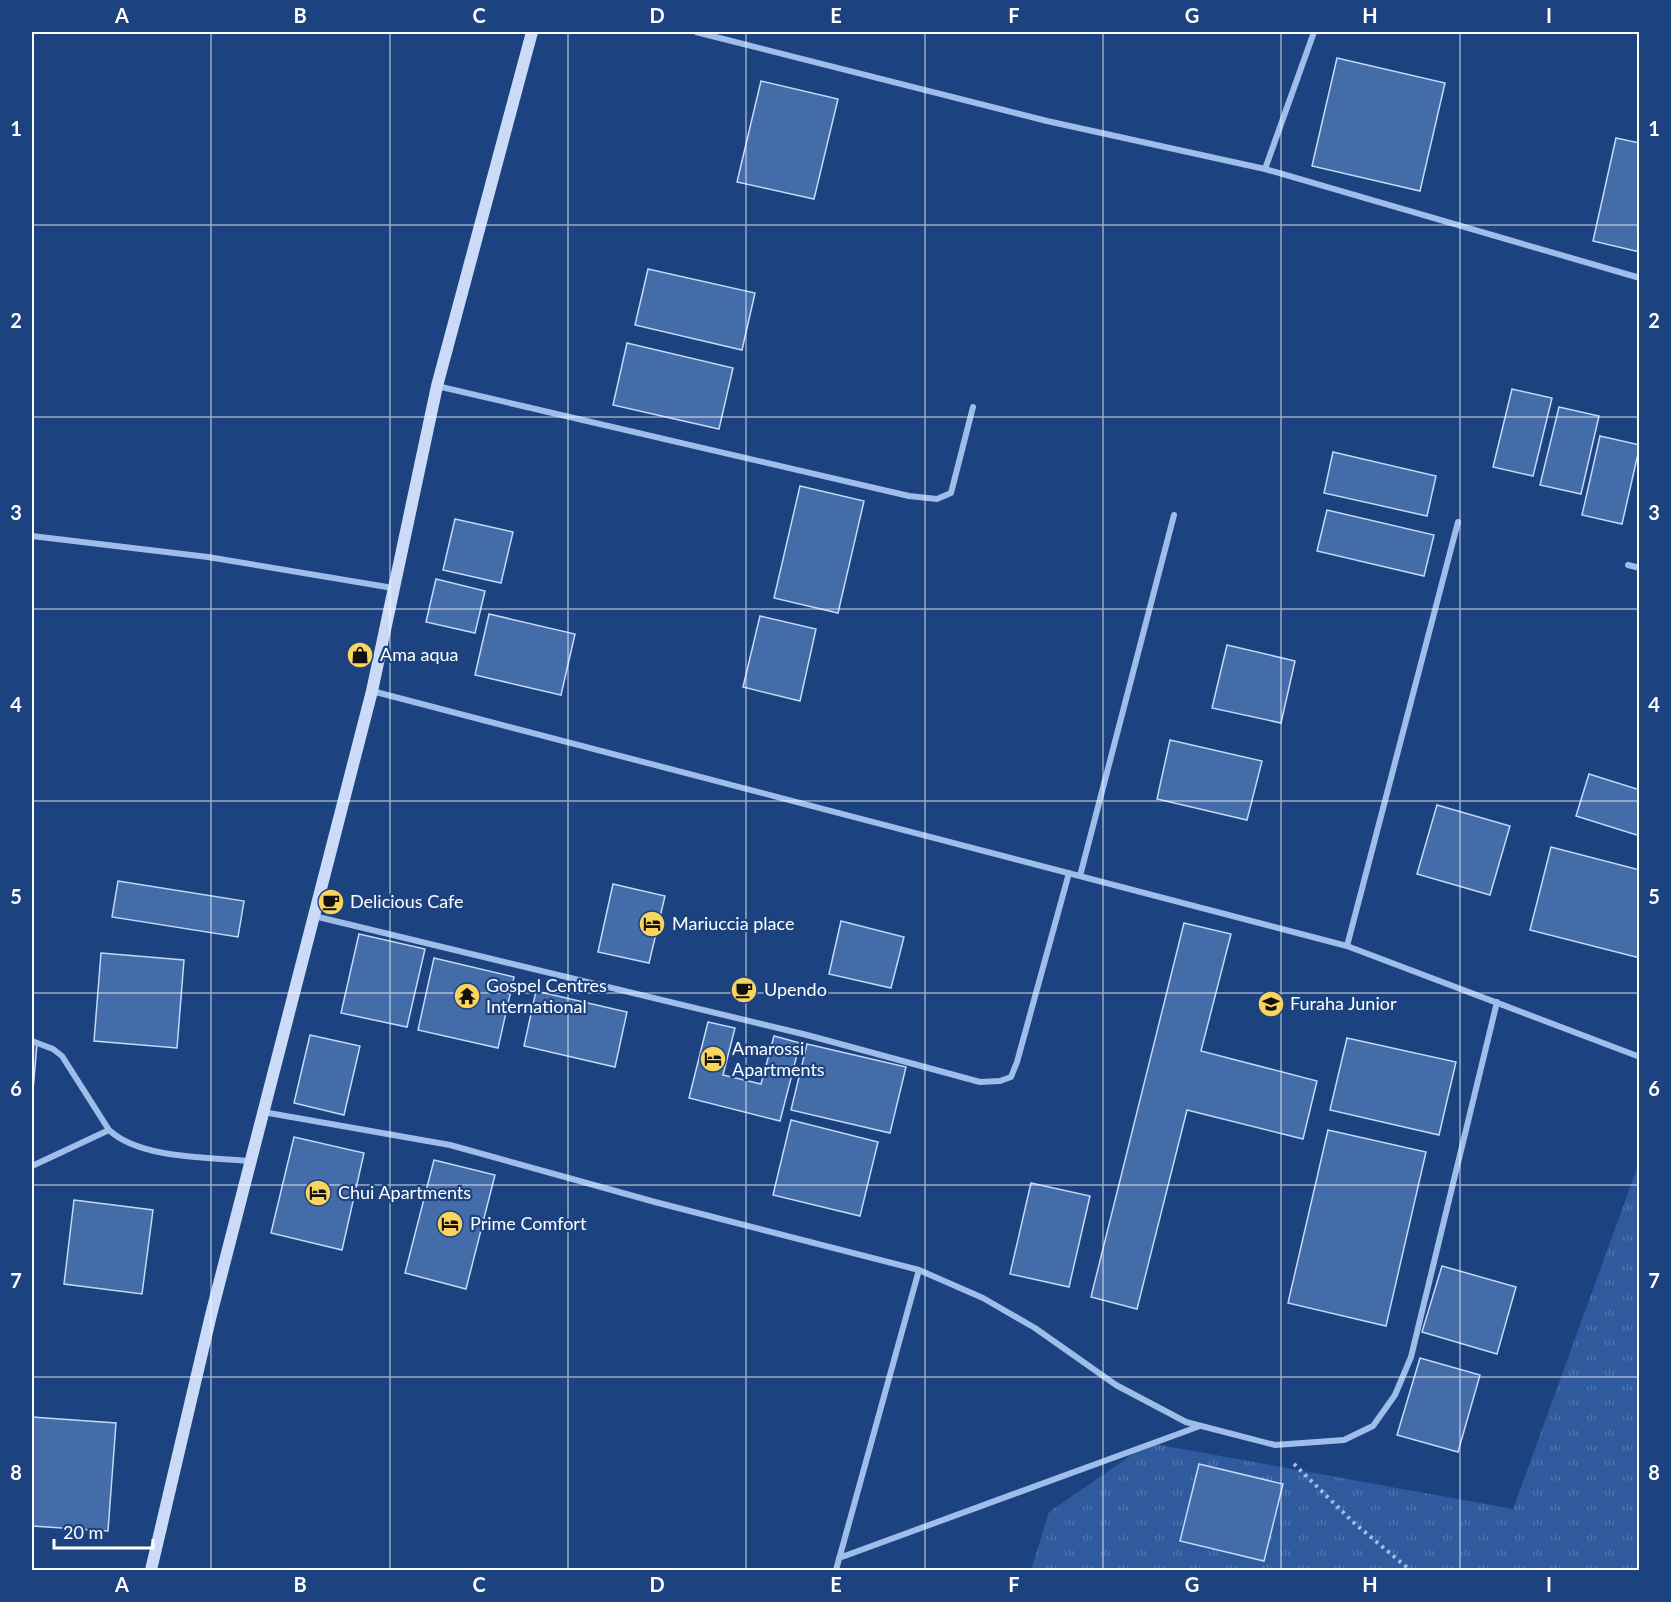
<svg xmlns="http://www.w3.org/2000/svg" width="1671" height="1602" font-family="Lato,sans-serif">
	<defs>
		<pattern id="grass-tufts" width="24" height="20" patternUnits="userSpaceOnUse" patternTransform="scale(1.5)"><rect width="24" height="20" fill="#2f5b9e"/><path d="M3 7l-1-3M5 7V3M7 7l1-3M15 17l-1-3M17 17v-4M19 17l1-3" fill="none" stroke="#4e74ad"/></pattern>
	</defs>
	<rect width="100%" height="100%" fill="#1c427f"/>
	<path fill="url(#grass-tufts)" d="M 1639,1163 L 1639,1570 L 1031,1570 L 1049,1512 L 1149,1443 L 1513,1509 Z"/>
	<path fill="#446ca9" stroke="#c4d8f7" stroke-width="1.5" d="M 1337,58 L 1445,83 L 1420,191 L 1312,166 Z
		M 761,81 L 838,99 L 814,199 L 737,182 Z
		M 1616,138 L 1640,143 L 1640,252 L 1593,241 Z
		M 648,269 L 755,293 L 742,350 L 635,325 Z
		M 627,343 L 733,368 L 719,429 L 613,405 Z
		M 1512,389 L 1552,398 L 1533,476 L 1493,467 Z
		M 1559,407 L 1599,416 L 1581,494 L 1540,485 Z
		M 1600,436 L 1640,445 L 1622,524 L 1582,515 Z
		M 1333,452 L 1436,476 L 1427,516 L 1324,493 Z
		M 800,486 L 864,501 L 838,613 L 774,598 Z
		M 1327,510 L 1434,535 L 1424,576 L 1317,551 Z
		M 455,519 L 513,532 L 501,583 L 443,570 Z
		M 436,579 L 485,591 L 475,633 L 426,622 Z
		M 489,614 L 575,634 L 561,695 L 475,675 Z
		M 760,616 L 816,629 L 800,701 L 743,687 Z
		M 1227,645 L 1295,661 L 1281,723 L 1212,708 Z
		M 1170,740 L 1262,761 L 1247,820 L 1157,799 Z
		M 1589,774 L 1640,790 L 1640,836 L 1576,816 Z
		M 1437,805 L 1510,826 L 1490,895 L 1417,874 Z
		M 1551,847 L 1640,870 L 1640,958 L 1530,930 Z
		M 118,881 L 244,901 L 238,937 L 112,917 Z
		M 613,884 L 665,896 L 649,963 L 598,952 Z
		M 841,921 L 904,937 L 891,988 L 829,974 Z
		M 1184,923 L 1231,934 L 1201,1051 L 1317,1081 L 1303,1139 L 1187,1110 L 1137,1309 L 1091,1297 Z
		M 359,934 L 425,949 L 407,1027 L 341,1013 Z
		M 101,953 L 184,960 L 177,1048 L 94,1041 Z
		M 434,958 L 514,977 L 498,1048 L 418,1030 Z
		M 536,991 L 627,1012 L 615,1067 L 524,1046 Z
		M 708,1022 L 735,1028 L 723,1075 L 761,1084 L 774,1036 L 800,1043 L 780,1121 L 689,1098 Z
		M 310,1035 L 360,1046 L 344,1115 L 294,1103 Z
		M 1347,1038 L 1456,1062 L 1439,1135 L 1330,1110 Z
		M 32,1044 L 37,1044 L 32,1102 Z
		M 807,1044 L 906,1067 L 890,1133 L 791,1110 Z
		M 791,1120 L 878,1142 L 860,1216 L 773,1195 Z
		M 1328,1130 L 1426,1152 L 1386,1326 L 1288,1303 Z
		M 294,1137 L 364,1153 L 342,1250 L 271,1233 Z
		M 434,1160 L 495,1175 L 466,1289 L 405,1273 Z
		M 1031,1183 L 1090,1196 L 1069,1287 L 1010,1274 Z
		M 74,1200 L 153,1210 L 142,1294 L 64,1284 Z
		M 1442,1266 L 1516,1287 L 1497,1354 L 1422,1332 Z
		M 1420,1358 L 1480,1375 L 1458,1452 L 1397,1435 Z
		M 32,1417 L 116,1423 L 108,1531 L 32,1526 Z
		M 1199,1464 L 1283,1484 L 1264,1561 L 1180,1541 Z"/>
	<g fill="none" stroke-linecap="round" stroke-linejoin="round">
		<path stroke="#9fbde9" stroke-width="4" stroke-dasharray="3 4.5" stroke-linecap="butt" d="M 1294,1464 L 1353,1522 L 1410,1570"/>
		<path stroke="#9fbde9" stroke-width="6" d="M 696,32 L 1047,121 L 1265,169 L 1640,278
			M 1265,169 L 1314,32
			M 437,386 L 909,496 L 937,499 L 951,493 L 973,407
			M 32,536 L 208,557 L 393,588
			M 1628,565 L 1640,568
			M 372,691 L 1347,946 L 1640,1057
			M 1080,876 L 1174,515
			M 314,916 L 807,1035 L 980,1082 L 1000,1081 L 1011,1077 L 1017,1062 L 1069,873
			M 1347,946 L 1458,522
			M 32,1041 L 53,1049 L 62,1056 L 109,1130 C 140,1159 208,1157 250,1161
			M 263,1112 L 450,1145 L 655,1202 L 919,1270 L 983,1298 L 1035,1328 L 1116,1385 L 1186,1422 L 1275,1445 L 1344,1440 L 1373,1426 L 1395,1395 L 1411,1357 L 1497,1002
			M 32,1166 L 109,1130
			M 839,1558 L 1200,1426
			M 836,1570 L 919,1270"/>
		<path stroke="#cbdbf7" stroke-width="12" d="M 151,1570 L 211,1315 L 372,691 L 437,386 L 532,32"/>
	</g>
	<path fill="none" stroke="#fff" stroke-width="1.5" stroke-opacity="0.55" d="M 211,32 L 211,1570M 390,32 L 390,1570M 568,32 L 568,1570M 746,32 L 746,1570M 925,32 L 925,1570M 1103,32 L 1103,1570M 1281,32 L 1281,1570M 1460,32 L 1460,1570M 32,225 L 1640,225M 32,417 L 1640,417M 32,609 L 1640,609M 32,801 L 1640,801M 32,993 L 1640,993M 32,1185 L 1640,1185M 32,1377 L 1640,1377"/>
	<defs>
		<symbol id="shop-disc" viewBox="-11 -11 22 22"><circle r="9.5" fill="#f9d55d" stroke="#1c427f"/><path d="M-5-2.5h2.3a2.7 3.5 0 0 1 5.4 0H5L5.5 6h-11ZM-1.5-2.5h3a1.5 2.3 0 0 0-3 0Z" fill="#111"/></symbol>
		<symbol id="cafe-disc" viewBox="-11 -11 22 22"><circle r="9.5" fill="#f9d55d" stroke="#1c427f"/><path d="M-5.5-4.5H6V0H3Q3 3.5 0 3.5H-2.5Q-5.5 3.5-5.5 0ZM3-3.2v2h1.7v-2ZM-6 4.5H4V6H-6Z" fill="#111"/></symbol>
		<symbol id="hotel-disc" viewBox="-11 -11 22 22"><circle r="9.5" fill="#f9d55d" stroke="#1c427f"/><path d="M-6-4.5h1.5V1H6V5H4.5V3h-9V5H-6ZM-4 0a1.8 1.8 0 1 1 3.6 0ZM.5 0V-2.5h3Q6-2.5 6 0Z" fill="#111"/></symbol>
		<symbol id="temple-disc" viewBox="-11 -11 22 22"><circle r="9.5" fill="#f9d55d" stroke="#1c427f"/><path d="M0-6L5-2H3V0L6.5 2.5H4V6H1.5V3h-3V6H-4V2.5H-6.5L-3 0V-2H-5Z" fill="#111"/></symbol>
		<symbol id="school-disc" viewBox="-11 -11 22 22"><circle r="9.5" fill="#f9d55d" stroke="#1c427f"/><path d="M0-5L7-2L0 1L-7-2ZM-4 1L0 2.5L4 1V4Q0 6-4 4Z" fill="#111"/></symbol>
	</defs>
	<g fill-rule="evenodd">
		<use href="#shop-disc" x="345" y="640" width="30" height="30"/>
		<use href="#cafe-disc" x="316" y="887" width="30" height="30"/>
		<use href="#hotel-disc" x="637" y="909" width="30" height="30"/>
		<use href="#cafe-disc" x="729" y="975" width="30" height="30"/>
		<use href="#temple-disc" x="452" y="981" width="30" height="30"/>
		<use href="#school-disc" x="1256" y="989" width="30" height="30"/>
		<use href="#hotel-disc" x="698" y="1044" width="30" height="30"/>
		<use href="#hotel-disc" x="303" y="1178" width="30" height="30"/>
		<use href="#hotel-disc" x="435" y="1209" width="30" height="30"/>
	</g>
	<g text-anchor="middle" stroke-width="4.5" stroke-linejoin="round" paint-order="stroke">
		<g font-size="18" fill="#fff" stroke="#1c427f" text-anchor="start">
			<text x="380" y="661">Ama aqua</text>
			<text x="350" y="908">Delicious Cafe</text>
			<text x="672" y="930">Mariuccia place</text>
			<text x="486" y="992">Gospel Centres<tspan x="486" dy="21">International</tspan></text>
			<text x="764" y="996">Upendo</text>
			<text x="1290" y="1010">Furaha Junior</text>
			<text x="732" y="1055">Amarossi<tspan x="732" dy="21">Apartments</tspan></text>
			<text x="338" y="1199">Chui Apartments</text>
			<text x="470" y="1230">Prime Comfort</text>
		</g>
	</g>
	<rect width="1671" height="1602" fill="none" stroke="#1c427f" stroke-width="66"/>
	<path d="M54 1539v9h99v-9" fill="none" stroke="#ffffff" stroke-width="3"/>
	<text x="63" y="1539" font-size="18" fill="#ffffff" stroke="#1c427f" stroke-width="4.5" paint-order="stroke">20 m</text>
	<rect x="33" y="33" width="1605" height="1536" fill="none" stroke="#fff" stroke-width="2"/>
	<g font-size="20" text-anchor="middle" font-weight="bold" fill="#fff">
		<text x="122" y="23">A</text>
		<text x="300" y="23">B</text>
		<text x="479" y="23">C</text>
		<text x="657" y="23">D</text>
		<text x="836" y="23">E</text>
		<text x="1014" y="23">F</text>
		<text x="1192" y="23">G</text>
		<text x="1370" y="23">H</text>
		<text x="1549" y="23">I</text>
		<text x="16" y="136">1</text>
		<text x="1654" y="136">1</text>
		<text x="16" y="328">2</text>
		<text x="1654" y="328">2</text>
		<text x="16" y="520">3</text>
		<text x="1654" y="520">3</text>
		<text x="16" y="712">4</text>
		<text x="1654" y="712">4</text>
		<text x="16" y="904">5</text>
		<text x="1654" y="904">5</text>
		<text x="16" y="1096">6</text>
		<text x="1654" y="1096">6</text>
		<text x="16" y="1288">7</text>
		<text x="1654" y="1288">7</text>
		<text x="16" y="1480">8</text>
		<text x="1654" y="1480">8</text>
		<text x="122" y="1592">A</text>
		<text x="300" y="1592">B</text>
		<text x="479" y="1592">C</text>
		<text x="657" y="1592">D</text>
		<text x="836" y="1592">E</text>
		<text x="1014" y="1592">F</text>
		<text x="1192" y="1592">G</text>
		<text x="1370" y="1592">H</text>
		<text x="1549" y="1592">I</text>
	</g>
</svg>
